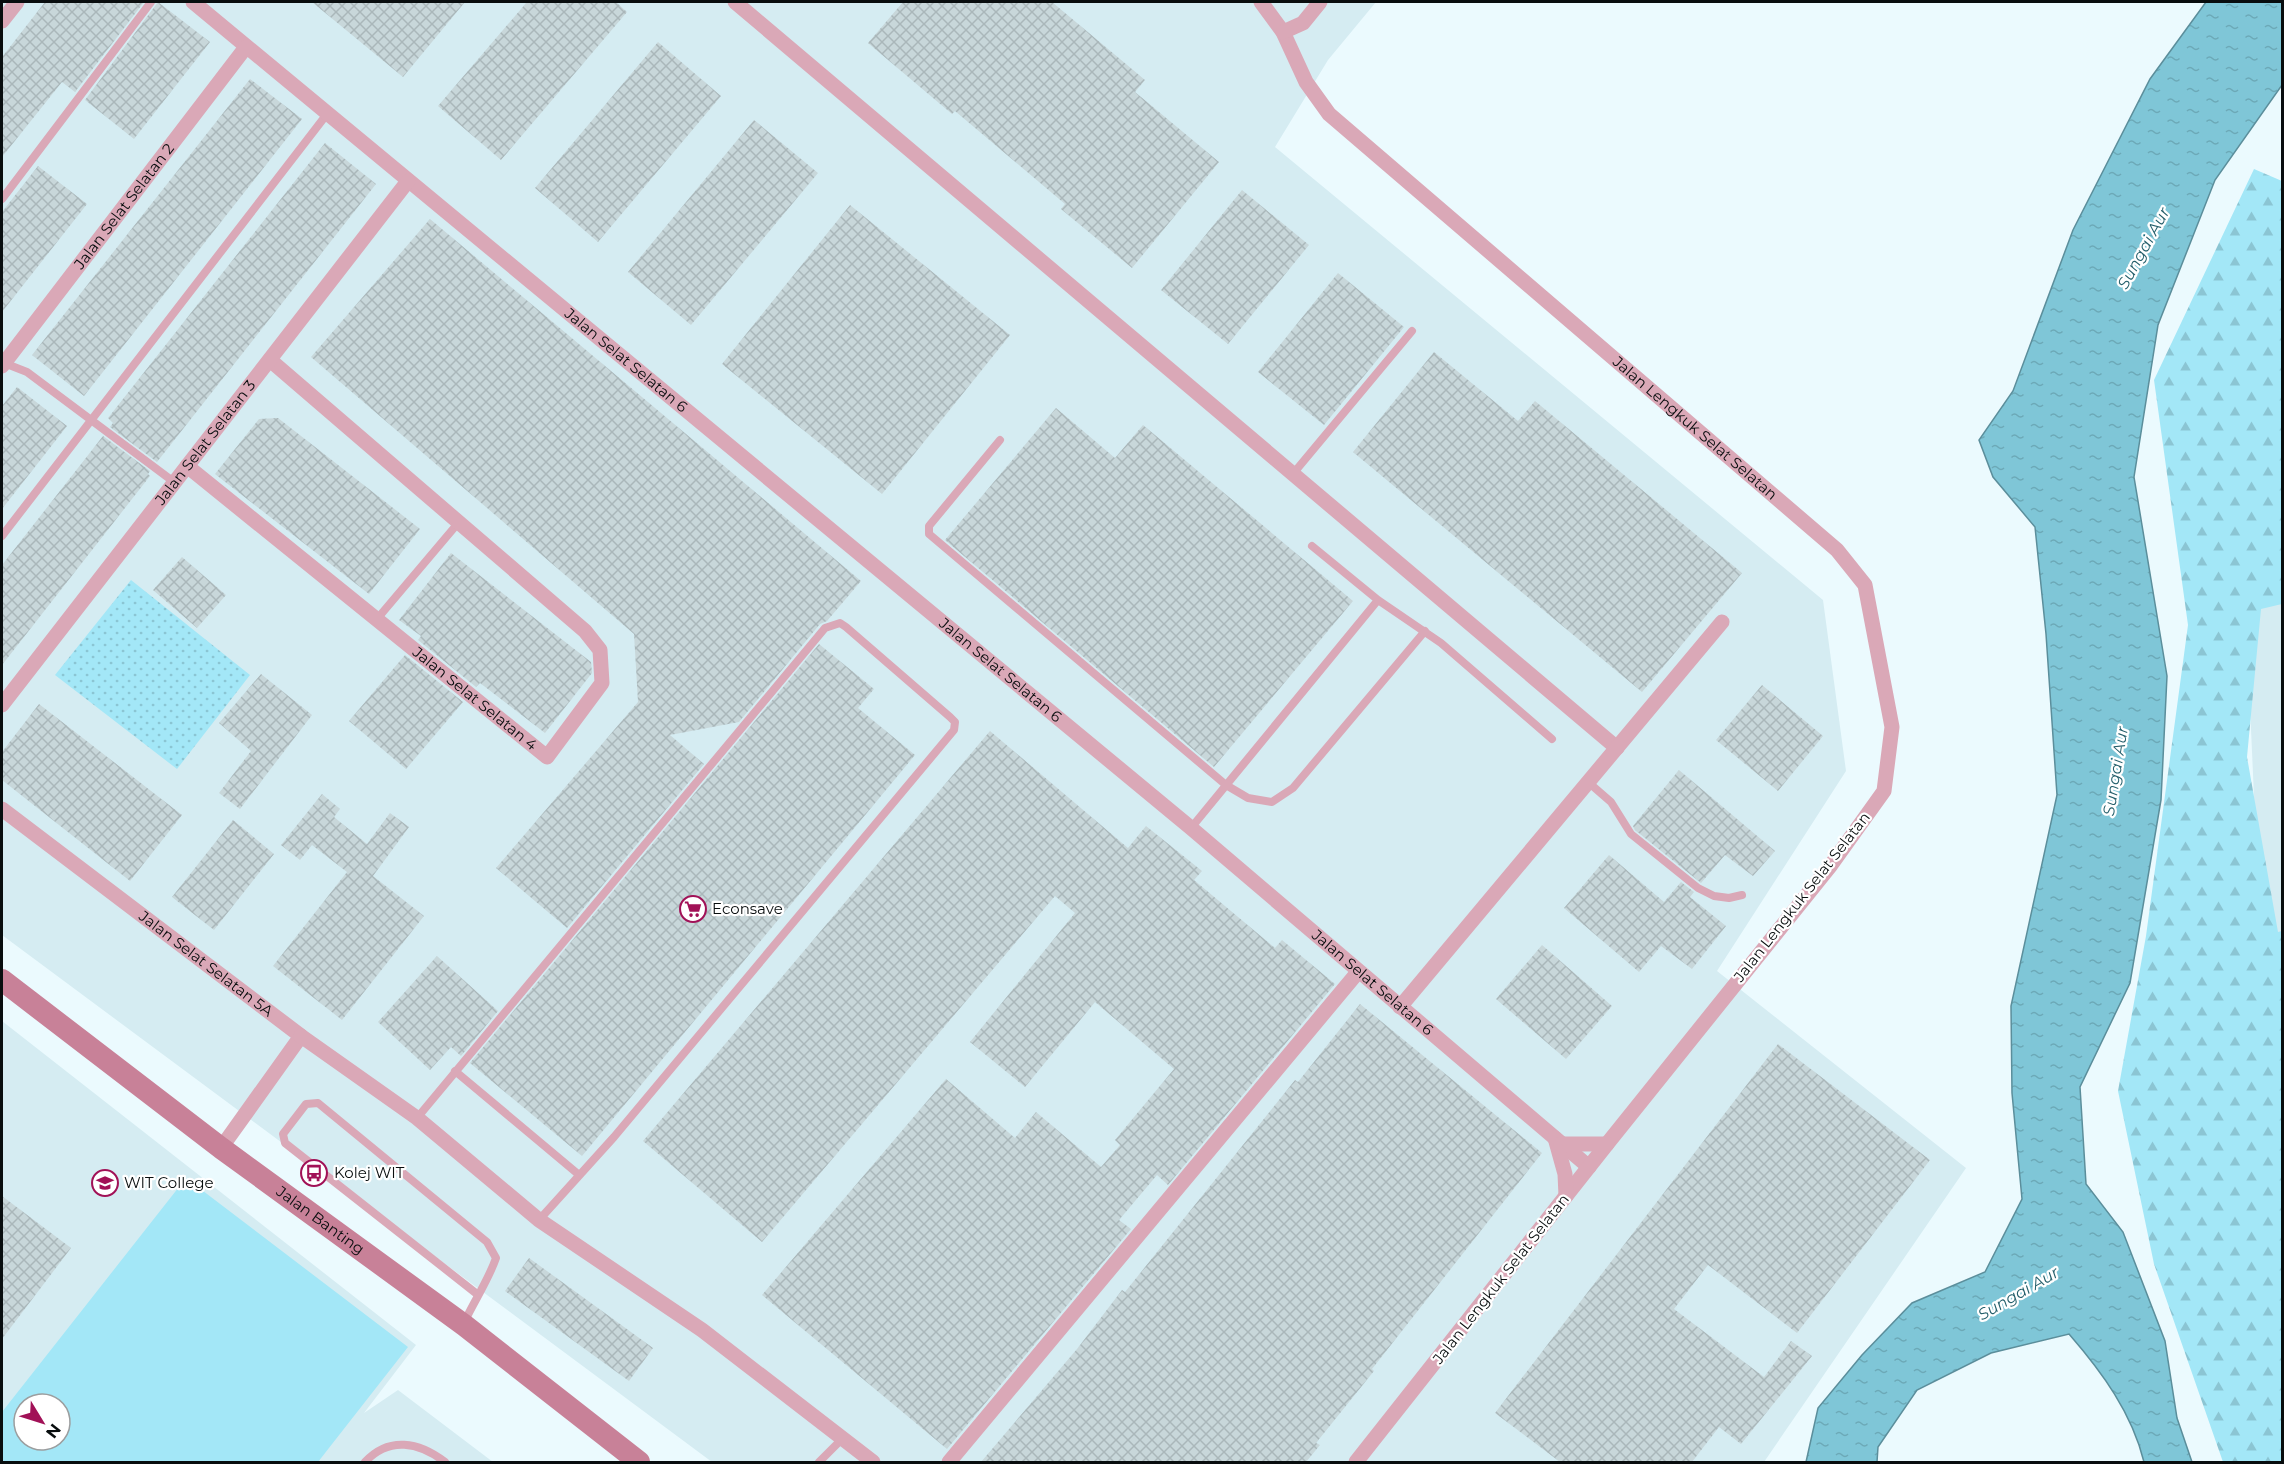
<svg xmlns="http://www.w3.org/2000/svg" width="2284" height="1464" font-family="Montserrat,sans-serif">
	<defs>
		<pattern id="grass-dots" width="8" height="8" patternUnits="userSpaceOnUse" patternTransform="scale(1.5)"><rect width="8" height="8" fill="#a3e7f7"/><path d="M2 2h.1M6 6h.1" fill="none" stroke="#8bc5d3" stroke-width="1.8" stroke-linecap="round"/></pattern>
		<pattern id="forest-firs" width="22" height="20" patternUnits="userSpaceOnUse" patternTransform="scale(1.5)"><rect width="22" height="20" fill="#a3e7f7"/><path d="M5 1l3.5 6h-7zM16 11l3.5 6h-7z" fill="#8bc5d3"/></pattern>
		<pattern id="water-ripples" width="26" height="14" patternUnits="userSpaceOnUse" patternTransform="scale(1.5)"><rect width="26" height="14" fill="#7fc6d7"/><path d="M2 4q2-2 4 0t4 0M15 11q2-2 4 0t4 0" fill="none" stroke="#6ca9b7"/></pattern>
		<pattern id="building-cross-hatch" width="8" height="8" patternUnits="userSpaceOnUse" patternTransform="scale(1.5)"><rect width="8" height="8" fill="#c8d7da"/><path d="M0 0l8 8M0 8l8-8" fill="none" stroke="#aab7ba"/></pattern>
	</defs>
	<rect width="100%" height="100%" fill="#ebfafe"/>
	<path fill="#d5ecf2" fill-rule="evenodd" d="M 2,2 L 1376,2 L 1328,60 L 1275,147 L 1823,600 L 1846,771 L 1717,971 L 1966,1168 L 1764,1462 L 712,1462 L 2,935 Z
		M 2282,277 L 2282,953 L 2261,954 L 2237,414 Z
		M 2,1021 L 416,1345 L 364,1413 L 398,1390 L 493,1462 L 2,1462 ZM 24,1404 L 60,1404 L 60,1440 L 24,1440 Z"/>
	<path fill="url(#grass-dots)" d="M 131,580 L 250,675 L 177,769 L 55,675 Z"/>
	<path fill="url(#forest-firs)" d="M 2254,169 L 2282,181 L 2282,604 L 2261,609 L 2247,757 L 2278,932 L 2282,931 L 2282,1462 L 2223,1462 L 2154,1264 L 2118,1091 L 2146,936 L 2188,625 L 2154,380 Z"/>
	<path fill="#a3e7f7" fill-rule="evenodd" d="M 186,1178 L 408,1347 L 318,1462 L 2,1462 L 2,1412 ZM 24,1404 L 60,1404 L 60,1440 L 24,1440 Z"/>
	<path fill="url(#water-ripples)" stroke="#5b8e9b" stroke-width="1.5" d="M 2206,2 L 2282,2 L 2282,85 L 2215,180 L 2158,325 L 2134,477 L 2167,676 L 2161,800 L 2130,983 L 2080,1087 L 2086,1184 L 2123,1232 L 2165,1341 L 2177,1418 L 2192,1462 L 2144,1462 C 2132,1413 2102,1372 2069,1334 L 1991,1353 L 1917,1390 L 1878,1447 L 1877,1462 L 1806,1462 L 1818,1408 L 1862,1355 L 1912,1303 L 1985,1272 L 2022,1199 L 2012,1093 L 2011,1006 L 2057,795 L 2046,634 L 2035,527 L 1993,477 L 1979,440 L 2013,391 L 2073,230 L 2150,79 Z"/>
	<path fill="url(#building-cross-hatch)" d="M 45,2 L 144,2 L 75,92 L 62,82 L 2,157 L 2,57 Z
		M 158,2 L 210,42 L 134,139 L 85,100 Z
		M 312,2 L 465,2 L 403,77 Z
		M 527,2 L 616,2 L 627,12 L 501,160 L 438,106 Z
		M 903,2 L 1052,2 L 1145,80 L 1135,92 L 1219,162 L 1132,268 L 1061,209 L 1065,204 L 955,111 L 952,114 L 868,43 Z
		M 658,42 L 721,96 L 598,242 L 535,188 Z
		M 250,79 L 302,119 L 84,396 L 32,355 Z
		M 754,120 L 818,173 L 691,325 L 628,272 Z
		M 325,143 L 376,184 L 157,462 L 110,427 L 113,423 L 108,418 Z
		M 38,166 L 87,204 L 2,312 L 2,212 Z
		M 1242,190 L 1309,245 L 1228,344 L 1161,290 Z
		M 850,205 L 1010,335 L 882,494 L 722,364 Z
		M 430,219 L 861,581 L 827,621 L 820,624 L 739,722 L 670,735 L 704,764 L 567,928 L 496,868 L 638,702 L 634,634 L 311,357 Z
		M 1338,273 L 1404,327 L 1324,425 L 1258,372 Z
		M 1434,352 L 1518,421 L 1535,401 L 1742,573 L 1642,692 L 1353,452 Z
		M 17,387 L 67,426 L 2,509 L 2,406 Z
		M 1056,408 L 1115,458 L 1143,425 L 1353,601 L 1214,767 L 945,540 Z
		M 278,418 L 420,529 L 369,594 L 215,474 L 259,419 Z
		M 103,436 L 150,471 L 148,474 L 150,476 L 2,665 L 2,565 Z
		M 451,553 L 591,662 L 592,673 L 545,733 L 480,683 L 476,687 L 418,640 L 421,636 L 399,620 Z
		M 182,557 L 226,595 L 197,628 L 153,590 Z
		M 819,644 L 874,689 L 858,708 L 915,755 L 582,1156 L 470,1063 Z
		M 405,655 L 463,702 L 406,769 L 349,721 Z
		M 261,674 L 312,715 L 240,809 L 219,793 L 251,751 L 219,723 Z
		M 1762,685 L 1823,736 L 1778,791 L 1716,740 Z
		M 39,704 L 182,815 L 130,881 L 2,780 L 2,752 Z
		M 990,731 L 1128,848 L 1146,826 L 1202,871 L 1194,880 L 1275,948 L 1282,940 L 1335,984 L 1168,1185 L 1157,1175 L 1119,1220 L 1131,1229 L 947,1449 L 762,1295 L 946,1079 L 1015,1138 L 1036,1112 L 1101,1167 L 1120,1145 L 1115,1140 L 1174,1069 L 1095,1002 L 1025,1087 L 970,1042 L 1075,913 L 1055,896 L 762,1242 L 643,1141 Z
		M 1679,770 L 1775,851 L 1753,876 L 1725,855 L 1701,883 L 1635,830 L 1633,826 Z
		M 322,794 L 340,809 L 334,817 L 367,844 L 390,813 L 409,827 L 373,876 L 424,916 L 342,1020 L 273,966 L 347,872 L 312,845 L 300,860 L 281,845 Z
		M 233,820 L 274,854 L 214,930 L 172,897 Z
		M 1609,855 L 1664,902 L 1681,882 L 1694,892 L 1690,897 L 1726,926 L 1692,969 L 1661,946 L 1639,972 L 1564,908 Z
		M 1542,945 L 1612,1006 L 1566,1059 L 1496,999 Z
		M 437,956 L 498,1011 L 461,1056 L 451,1047 L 430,1070 L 378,1022 Z
		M 1360,1004 L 1542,1153 L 1372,1369 L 1374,1371 L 1316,1443 L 1320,1445 L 1306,1462 L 981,1462 L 1077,1349 L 1122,1290 L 1125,1292 L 1295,1080 L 1298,1082 Z
		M 1778,1044 L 1930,1160 L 1797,1333 L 1708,1265 L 1674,1309 L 1764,1377 L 1791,1341 L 1812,1356 L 1741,1444 L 1719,1427 L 1692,1462 L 1560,1462 L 1495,1413 Z
		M 2,1196 L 71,1248 L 2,1339 Z
		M 529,1258 L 653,1348 L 629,1381 L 505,1291 Z"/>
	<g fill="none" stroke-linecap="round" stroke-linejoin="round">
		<path stroke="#daa8b7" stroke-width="8" d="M 2,199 L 151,2
			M 4,363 L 27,372 L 174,482
			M 1000,440 L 929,526 L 929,534 L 1226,785 L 1248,798 L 1272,802 L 1293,788 L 1425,631
			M 1292,475 L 1412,331
			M 2,536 L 327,114
			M 1312,546 L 1378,600 L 1441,643 L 1552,739
			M 377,619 L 459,522
			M 1588,782 L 1611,802 L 1631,834 L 1698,888 L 1714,896 L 1729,898 L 1742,895
			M 1191,828 L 1378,600
			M 455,1071 L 578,1174
			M 417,1118 L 825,628 L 840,623 L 846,627 L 950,717 L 955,722 L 954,730 L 614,1137 L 539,1220
			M 464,1323 C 474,1301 488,1281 496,1258 L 487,1242 L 318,1103 L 306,1104 L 283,1134 L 285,1143 L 477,1294
			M 365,1462 C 389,1436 419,1442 445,1462
			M 819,1462 L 842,1439"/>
		<g stroke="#daa8b7" stroke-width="15">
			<path id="s1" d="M 193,2 L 1191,828 L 1589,1167"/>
			<path d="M 735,2 L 1617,748"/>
			<path id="s2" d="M 1261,2 L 1283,32 L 1306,82 L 1329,114 L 1837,550 L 1865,585 L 1892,727 L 1884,791 L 1831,865 L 1607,1144 L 1356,1462"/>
			<path d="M 2,21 L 17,2"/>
			<path d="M 1283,32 L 1303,23 L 1320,2"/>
			<path id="s3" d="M 2,366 L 246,47"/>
			<path id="s4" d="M 187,466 L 547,757 L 602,683 L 600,650 L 585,631 L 270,360"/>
			<path id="s5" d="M 2,705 L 408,181"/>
			<path id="s6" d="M 2,809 L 301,1036 L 221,1148"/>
			<path d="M 1400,1007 L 1722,622"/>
			<path d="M 301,1036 L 417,1118 L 539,1220 L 702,1330 L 873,1462"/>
			<path d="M 1555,1138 L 1565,1174 L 1566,1196"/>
			<path d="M 1561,1144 L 1607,1144"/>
			<path d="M 949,1462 L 1358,972"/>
		</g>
		<path stroke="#c88198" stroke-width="22" id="s7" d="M 2,980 L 221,1148 L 464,1325 L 639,1462"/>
	</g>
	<defs>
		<symbol id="supermarket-ring" viewBox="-11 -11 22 22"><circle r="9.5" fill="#fff" stroke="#a11157" stroke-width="1.5"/><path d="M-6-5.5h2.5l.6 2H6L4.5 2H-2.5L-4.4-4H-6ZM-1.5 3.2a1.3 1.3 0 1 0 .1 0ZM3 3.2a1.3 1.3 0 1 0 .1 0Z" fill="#a11157"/></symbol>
		<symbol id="bus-ring" viewBox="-11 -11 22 22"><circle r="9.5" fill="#fff" stroke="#a11157" stroke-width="1.5"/><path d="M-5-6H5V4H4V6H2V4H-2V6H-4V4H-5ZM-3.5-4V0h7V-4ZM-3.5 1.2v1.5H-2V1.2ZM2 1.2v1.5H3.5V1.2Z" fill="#a11157"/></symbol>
		<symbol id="university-ring" viewBox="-11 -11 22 22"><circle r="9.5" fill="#fff" stroke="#a11157" stroke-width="1.5"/><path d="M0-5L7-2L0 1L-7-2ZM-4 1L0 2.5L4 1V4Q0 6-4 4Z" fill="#a11157"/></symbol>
	</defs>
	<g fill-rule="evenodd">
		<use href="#supermarket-ring" x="678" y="894" width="30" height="30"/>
		<use href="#bus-ring" x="299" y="1158" width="30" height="30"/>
		<use href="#university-ring" x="90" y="1168" width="30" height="30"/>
	</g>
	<g text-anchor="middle" stroke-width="4.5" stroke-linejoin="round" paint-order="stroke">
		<g font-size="15" fill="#080d0e" stroke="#fff">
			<text dy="5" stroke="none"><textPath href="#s3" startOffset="201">Jalan Selat Selatan 2</textPath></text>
			<text dy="5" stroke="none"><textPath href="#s1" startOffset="562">Jalan Selat Selatan 6</textPath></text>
			<text dy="5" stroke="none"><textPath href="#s2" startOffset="614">Jalan Lengkuk Selat Selatan</textPath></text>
			<text dy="5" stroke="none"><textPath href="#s5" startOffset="332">Jalan Selat Selatan 3</textPath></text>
			<text dy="5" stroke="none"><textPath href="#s1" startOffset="1048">Jalan Selat Selatan 6</textPath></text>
			<text dy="5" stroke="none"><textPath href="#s4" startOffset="370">Jalan Selat Selatan 4</textPath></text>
			<text transform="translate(1802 897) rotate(-52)" y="5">Jalan Lengkuk Selat Selatan</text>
			<text dy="5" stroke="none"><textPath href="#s6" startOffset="256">Jalan Selat Selatan 5A</textPath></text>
			<text dy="5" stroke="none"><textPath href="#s1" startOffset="1534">Jalan Selat Selatan 6</textPath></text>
			<text dy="5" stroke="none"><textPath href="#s7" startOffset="399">Jalan Banting</textPath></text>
			<text transform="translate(1501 1279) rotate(-52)" y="5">Jalan Lengkuk Selat Selatan</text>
		</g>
		<g font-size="15" fill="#080d0e" stroke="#fff" text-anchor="start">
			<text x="712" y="914">Econsave</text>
			<text x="334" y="1178">Kolej WIT</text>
			<text x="124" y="1188">WIT College</text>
		</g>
		<g font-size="16" font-style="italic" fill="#245f6b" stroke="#fff">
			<text transform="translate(2143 248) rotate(-61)" y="6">Sungai Aur</text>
			<text transform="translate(2115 771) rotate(-81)" y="6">Sungai Aur</text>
			<text transform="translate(2018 1293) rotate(-30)" y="6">Sungai Aur</text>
		</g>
	</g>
	<rect width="2284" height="1464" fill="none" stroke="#080d0e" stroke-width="6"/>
	<g transform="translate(42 1422) rotate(128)"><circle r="28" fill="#ffffff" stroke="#9c9e9f" stroke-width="1.5"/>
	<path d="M0-4.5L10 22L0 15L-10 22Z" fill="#a11157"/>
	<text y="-9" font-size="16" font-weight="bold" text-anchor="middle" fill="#080d0e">N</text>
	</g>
</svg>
